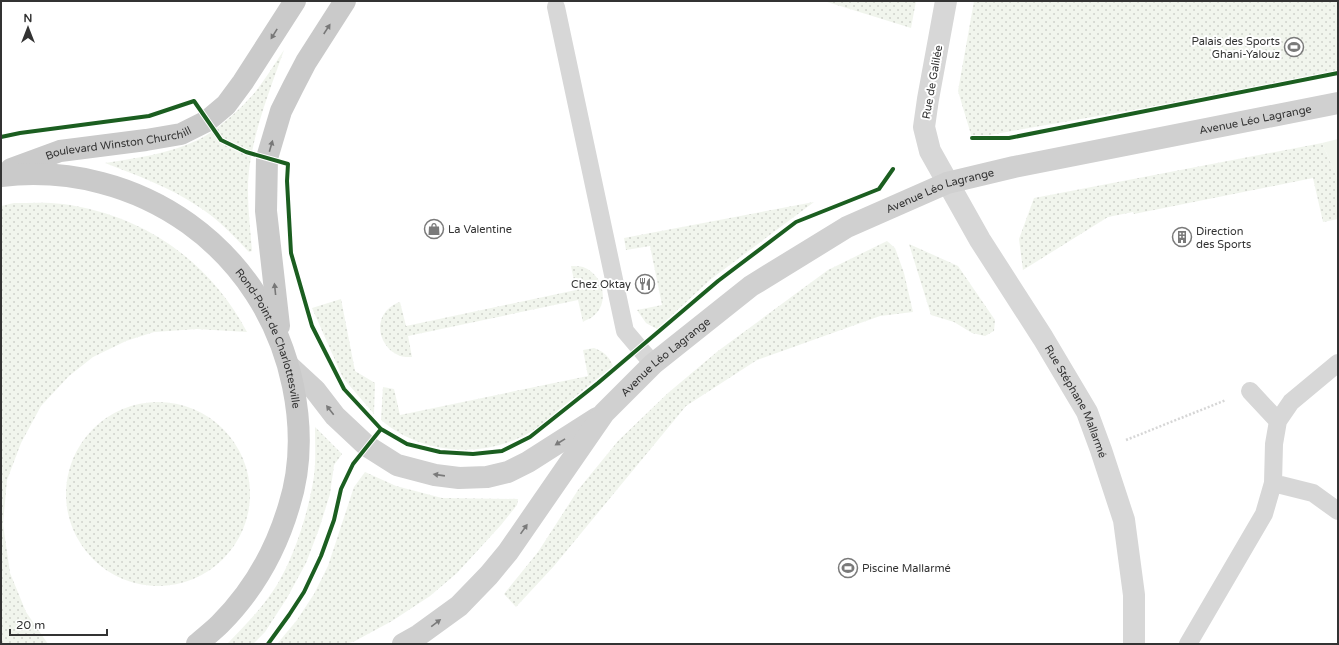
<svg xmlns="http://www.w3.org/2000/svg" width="1339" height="645" font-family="'Varela Round',sans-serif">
	<defs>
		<pattern id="grass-dots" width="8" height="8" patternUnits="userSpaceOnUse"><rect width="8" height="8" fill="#f1f5ed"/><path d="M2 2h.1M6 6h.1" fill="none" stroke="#cfd2cc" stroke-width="1.8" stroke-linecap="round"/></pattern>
	</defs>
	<rect width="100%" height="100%" fill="#fff"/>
	<path fill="url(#grass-dots)" d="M 824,1 L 916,1 L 911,28 Z
		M 974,1 L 1338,1 L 1338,72 L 1259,88 L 972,138 L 958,91 Z
		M 284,50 C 270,90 254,129 249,171 C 246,198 250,224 252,251 L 249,252 C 234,236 218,219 199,207 C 170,187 138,176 105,163 C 136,158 169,154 198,140 C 213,133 236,113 248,100 C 261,87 273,66 284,50 Z
		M 1322,143 L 1338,179 L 1338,219 L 1323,222 L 1313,178 L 1134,214 L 1133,212 L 1108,217 L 1023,270 L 1019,239 L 1034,198 Z
		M 814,202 L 711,279 L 657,329 L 646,323 L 637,310 L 662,305 L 650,246 L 626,250 L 624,238 Z
		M 14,203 C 30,203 47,202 63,204 C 144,215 209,261 247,332 L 197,329 L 154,332 L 126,341 L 93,357 L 69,376 L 41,406 L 21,443 L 7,480 L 3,524 L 10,573 L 26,612 L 48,644 L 1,644 L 1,206 Z
		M 887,241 L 895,248 L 904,273 L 913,312 L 880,316 L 757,360 L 686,406 L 554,566 L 516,607 L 504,594 L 538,552 L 578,490 L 618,441 L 668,393 L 718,351 L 828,270 Z
		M 909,244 L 958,266 L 995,320 L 994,331 L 985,336 L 972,333 L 954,322 L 931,315 Z
		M 571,266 C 575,266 580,266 583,267 C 604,275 611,304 591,318 C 589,319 585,320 583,322 L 578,300 L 408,336 L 412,357 C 408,357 403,357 400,356 C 379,348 372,319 392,306 C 394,304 397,303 400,302 L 406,326 L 576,290 Z
		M 341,299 L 355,371 L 375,383 L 374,414 L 343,378 L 312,308 Z
		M 594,348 C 604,352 609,356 613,366 C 596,380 578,394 561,408 C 553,415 546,422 537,428 C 491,459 424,457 381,420 L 383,387 L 394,389 L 400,415 L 588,376 L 583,350 Z
		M66 494a92 92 0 1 1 184 0a92 92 0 1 1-184 0Z
		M 315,427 L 342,454 L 334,465 L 330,494 L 319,529 L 306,563 L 287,598 L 265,632 L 253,644 L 227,644 C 244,627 260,610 273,591 C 293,562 309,511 314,476 C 316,461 315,443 315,427 Z
		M 365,472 L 396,486 L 442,498 L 518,499 L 517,505 L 501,525 L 457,573 L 430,596 L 392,621 L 355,641 L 346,644 L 277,644 L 297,620 L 314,594 L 328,566 L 354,487 Z"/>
	<path fill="#f1f5ed" d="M 1338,139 L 1338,179 L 1322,143 Z"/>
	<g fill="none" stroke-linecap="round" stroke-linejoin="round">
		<path stroke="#d6d6d6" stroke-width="2.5" stroke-dasharray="2 2" stroke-linecap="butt" d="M 1126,440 L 1226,400"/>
		<path stroke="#d7d7d7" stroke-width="18" d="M 556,7 L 625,331 L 653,364
			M 1250,391 L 1278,421
			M 1273,483 L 1313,493 L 1338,511
			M 1188,644 L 1264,514 L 1273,483 L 1274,444 L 1278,421 L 1291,402 L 1338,363"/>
		<path stroke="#d7d7d7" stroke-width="22" id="s1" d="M 946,1 L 928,99 L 924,127 L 930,151 L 980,240 L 1043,338 L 1087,412 L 1101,450 L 1124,520 L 1134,595 L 1134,644"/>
		<g stroke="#d0d0d0" stroke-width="22">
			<path d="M 289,366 L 315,390 L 335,416 L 367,446 L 397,465 L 435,475 L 459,478 L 487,477 L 508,472 L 528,462 L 597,418"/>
			<path id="s2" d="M 403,644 L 419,635 L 459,606 L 489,575 L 508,552 L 604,413 L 653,364 L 751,286 L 847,227 L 947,183 L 1014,167 L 1338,103"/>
		</g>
		<g stroke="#cacaca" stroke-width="22">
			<path id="s3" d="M 11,169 L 60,151 L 146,140 L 181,134 L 207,121 L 226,105 L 243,82 L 295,1"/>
			<path id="s4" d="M 1,176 C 140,160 265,249 293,386 C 301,425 301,468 289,506 C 276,550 253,591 220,624 C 213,631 205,637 197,644"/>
			<path d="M 279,326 L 266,211 L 267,158 L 281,111 L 293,87 L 306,62 L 345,1"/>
		</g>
		<defs>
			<path id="cycleway" d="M 1,137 L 20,133 L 149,116 L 194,101 L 221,140 L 246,152 L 288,164 L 287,181 L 291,253 L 312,326 L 344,389 L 381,429 L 407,444 L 440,452 L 473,454 L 502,451 L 530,437 L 598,383 L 718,281 L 796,222 L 879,189 L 893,169
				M 972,138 L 1009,138 L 1338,73
				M 268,644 L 289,615 L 304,592 L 321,556 L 334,520 L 341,489 L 353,464 L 381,429"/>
		</defs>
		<use href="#cycleway" stroke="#fff" stroke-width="6"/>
		<use href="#cycleway" stroke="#1b5e20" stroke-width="4"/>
	</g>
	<defs><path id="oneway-solid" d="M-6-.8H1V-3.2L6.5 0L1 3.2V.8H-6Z"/></defs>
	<g fill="#777">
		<use href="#oneway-solid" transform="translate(327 29) rotate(-57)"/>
		<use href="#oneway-solid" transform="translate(274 34) rotate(122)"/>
		<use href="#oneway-solid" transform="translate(271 146) rotate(-74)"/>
		<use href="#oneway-solid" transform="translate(275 289) rotate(-96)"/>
	</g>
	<g fill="#7a7a7a">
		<use href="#oneway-solid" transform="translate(330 410) rotate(-128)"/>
		<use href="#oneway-solid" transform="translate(560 442) rotate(148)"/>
		<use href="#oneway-solid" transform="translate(439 475) rotate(-172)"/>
		<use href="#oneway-solid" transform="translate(524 529) rotate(-55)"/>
		<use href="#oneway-solid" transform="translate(436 623) rotate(-37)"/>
	</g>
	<defs>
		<symbol id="stadium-ring" viewBox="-11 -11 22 22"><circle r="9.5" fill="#fff" stroke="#7a7a7a" stroke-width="1.5"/><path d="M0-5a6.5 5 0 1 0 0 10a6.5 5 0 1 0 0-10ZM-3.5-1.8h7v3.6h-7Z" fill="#7a7a7a"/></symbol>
		<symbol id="shop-ring" viewBox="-11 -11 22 22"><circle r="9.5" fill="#fff" stroke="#7a7a7a" stroke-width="1.5"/><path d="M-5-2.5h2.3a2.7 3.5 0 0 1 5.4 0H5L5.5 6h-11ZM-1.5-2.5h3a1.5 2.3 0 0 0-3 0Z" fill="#7a7a7a"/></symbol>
		<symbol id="building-ring" viewBox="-11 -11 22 22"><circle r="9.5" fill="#fff" stroke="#7a7a7a" stroke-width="1.5"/><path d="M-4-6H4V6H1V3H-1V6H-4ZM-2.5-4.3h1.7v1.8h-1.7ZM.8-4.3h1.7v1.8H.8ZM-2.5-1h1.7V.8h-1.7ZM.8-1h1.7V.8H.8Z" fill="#7a7a7a"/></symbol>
		<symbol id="restaurant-ring" viewBox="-11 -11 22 22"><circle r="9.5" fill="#fff" stroke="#7a7a7a" stroke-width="1.5"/><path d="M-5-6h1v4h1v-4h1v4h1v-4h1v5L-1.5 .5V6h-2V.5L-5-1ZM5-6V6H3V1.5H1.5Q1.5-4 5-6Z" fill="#7a7a7a"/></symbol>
	</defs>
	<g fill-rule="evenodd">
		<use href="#stadium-ring" x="1283" y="36" width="22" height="22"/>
		<use href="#shop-ring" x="423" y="218" width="22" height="22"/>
		<use href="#building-ring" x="1171" y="226" width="22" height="22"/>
		<use href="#restaurant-ring" x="634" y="273" width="22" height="22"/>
		<use href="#stadium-ring" x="837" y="557" width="22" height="22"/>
	</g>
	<g text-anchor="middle" stroke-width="4" stroke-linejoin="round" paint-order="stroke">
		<g font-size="11" fill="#333" stroke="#fff" text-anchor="start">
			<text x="1280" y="45" text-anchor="end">Palais des Sports<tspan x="1280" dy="13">Ghani-Yalouz</tspan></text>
			<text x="448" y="233">La Valentine</text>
			<text x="1196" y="235">Direction<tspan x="1196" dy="13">des Sports</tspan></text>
			<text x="631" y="288" text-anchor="end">Chez Oktay</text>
			<text x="862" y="572">Piscine Mallarmé</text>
		</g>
		<g font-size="11" fill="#333" stroke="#fff">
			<text transform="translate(932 82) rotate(-80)" y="4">Rue de Galilée</text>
			<text dy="4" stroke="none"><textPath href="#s2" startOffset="1041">Avenue Léo Lagrange</textPath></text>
			<text dy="4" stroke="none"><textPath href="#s3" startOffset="111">Boulevard Winston Churchill</textPath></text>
			<text dy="4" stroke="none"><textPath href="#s2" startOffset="717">Avenue Léo Lagrange</textPath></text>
			<text dy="4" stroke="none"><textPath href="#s4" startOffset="342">Rond-Point de Charlottesville</textPath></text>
			<text dy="4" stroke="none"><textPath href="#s2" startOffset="393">Avenue Léo Lagrange</textPath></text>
			<text dy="4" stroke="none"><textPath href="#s1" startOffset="443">Rue Stéphane Mallarmé</textPath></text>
		</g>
	</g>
	<rect width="1339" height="645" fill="none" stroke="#333333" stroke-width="4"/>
	<g transform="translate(28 28)" stroke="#ffffff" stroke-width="3" paint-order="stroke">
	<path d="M0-3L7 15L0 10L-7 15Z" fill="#333333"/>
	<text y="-6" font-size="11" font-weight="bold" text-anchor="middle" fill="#333333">N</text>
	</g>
	<path d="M10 629v6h97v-6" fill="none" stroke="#333333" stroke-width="2"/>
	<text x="16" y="629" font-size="12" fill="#333333" stroke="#ffffff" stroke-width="3" paint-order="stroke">20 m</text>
</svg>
